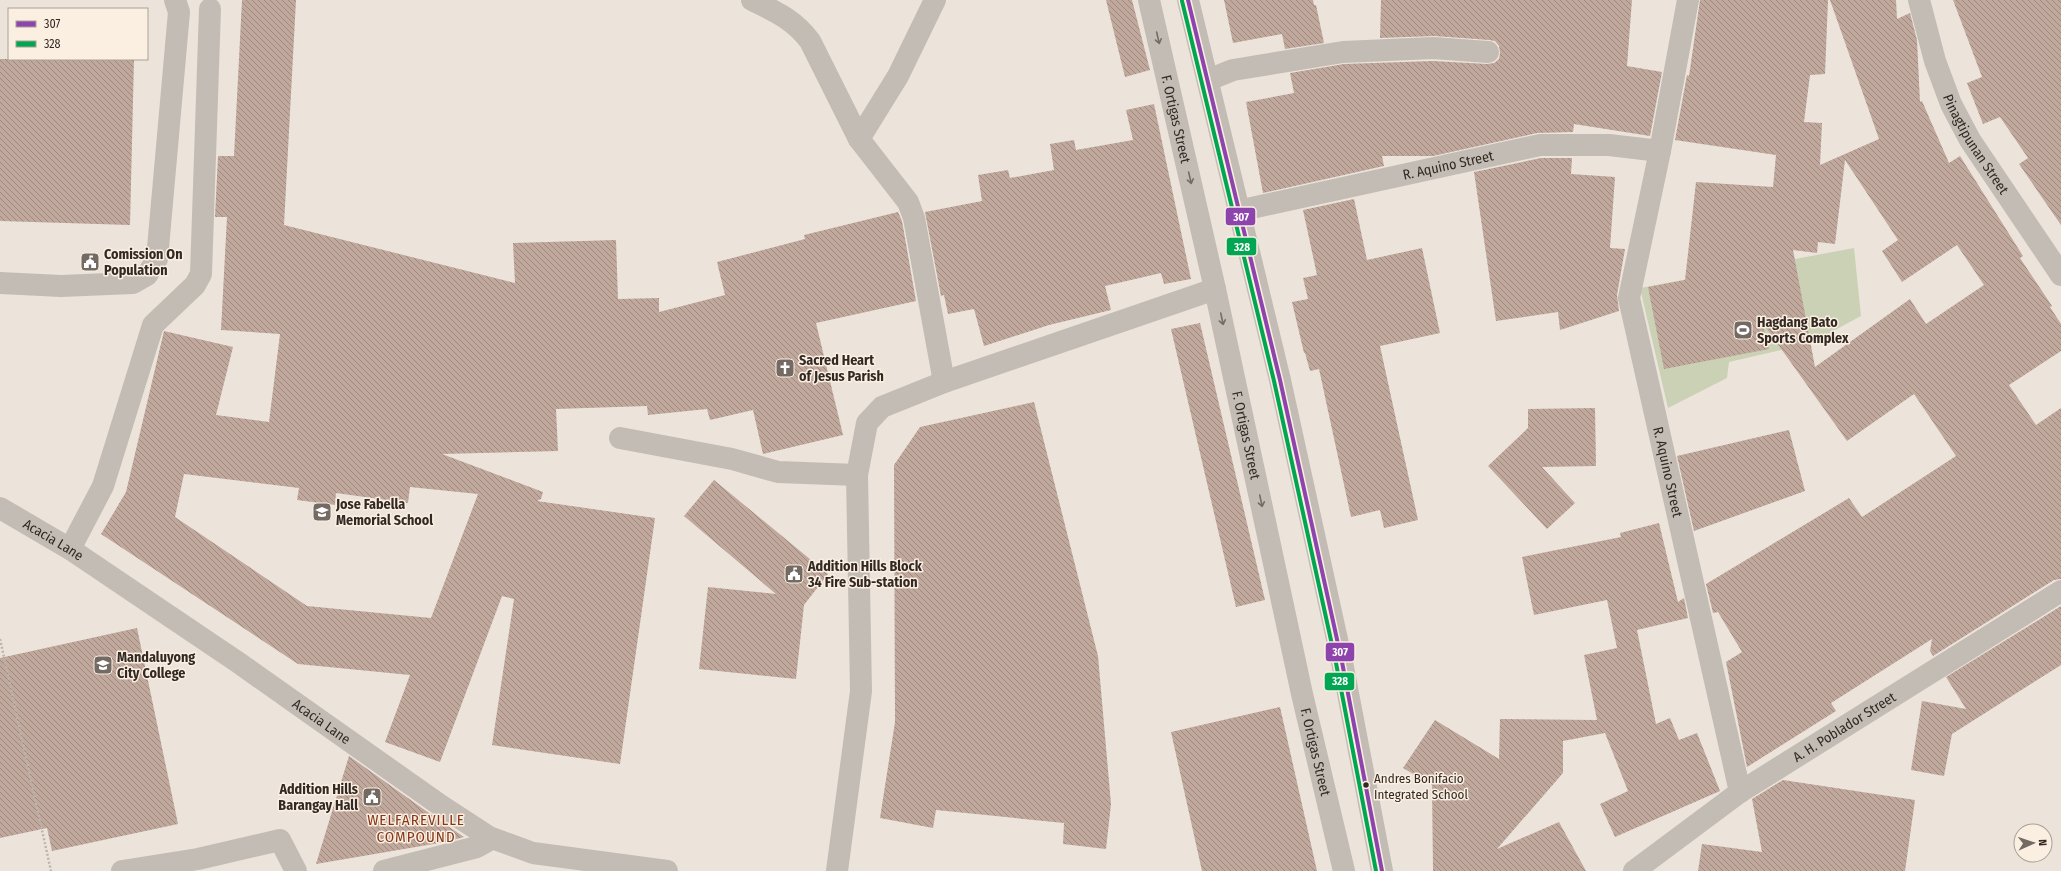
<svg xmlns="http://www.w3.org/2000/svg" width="2061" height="871" font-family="'Fira Sans Condensed',sans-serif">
	<defs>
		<pattern id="building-back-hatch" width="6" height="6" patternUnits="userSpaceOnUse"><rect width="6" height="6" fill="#c0a89c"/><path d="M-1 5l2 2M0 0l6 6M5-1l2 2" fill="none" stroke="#9d897f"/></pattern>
	</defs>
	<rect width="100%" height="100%" fill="#ece4db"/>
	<path fill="#cbd1b4" d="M 1854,248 L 1861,316 L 1811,343 L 1729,362 L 1727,378 L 1668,408 L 1640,288 Z"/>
	<path fill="url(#building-back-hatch)" fill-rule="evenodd" d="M 242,0 L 296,0 L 284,225 L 515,283 L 513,243 L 616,240 L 618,299 L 659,298 L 659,312 L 725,295 L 717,262 L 805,239 L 804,235 L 898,212 L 902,221 L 916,301 L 816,323 L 843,435 L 763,454 L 753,410 L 710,420 L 707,409 L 648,415 L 647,406 L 556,409 L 558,451 L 442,454 L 543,492 L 541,499 L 537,501 L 655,518 L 620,764 L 492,745 L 514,599 L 502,596 L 440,762 L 385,742 L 410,675 L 298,664 L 101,534 L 126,492 L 164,331 L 233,347 L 216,415 L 269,422 L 280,334 L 221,330 L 227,217 L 215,217 L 218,156 L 234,156 ZM 184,474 L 299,488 L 297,500 L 335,505 L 336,493 L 408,503 L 410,487 L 478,494 L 431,618 L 307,606 L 175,517 Z
		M 1106,0 L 1132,0 L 1150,70 L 1125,77 Z
		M 1224,0 L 1313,0 L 1314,5 L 1316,5 L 1324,43 L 1285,49 L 1282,34 L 1233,43 Z
		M 1381,0 L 1632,0 L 1627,66 L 1662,72 L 1650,136 L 1574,124 L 1573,132 L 1537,133 L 1433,156 L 1382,156 L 1384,166 L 1263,193 L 1246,102 L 1294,93 L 1290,73 L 1344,64 L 1433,61 L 1487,64 L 1494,63 L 1499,59 L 1500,53 L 1499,46 L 1495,41 L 1489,40 L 1434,36 L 1380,38 Z
		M 1700,0 L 1828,0 L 1825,74 L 1810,75 L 1804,122 L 1822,123 L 1820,165 L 1879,139 L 1830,0 L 1896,0 L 1897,19 L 1910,13 L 1917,40 L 1920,102 L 1922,101 L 1949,163 L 1960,156 L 2023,256 L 2020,258 L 2052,306 L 2050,307 L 2061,324 L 2061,351 L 2009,385 L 2036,425 L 2061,408 L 2061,579 L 2054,580 L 1933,656 L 1930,651 L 1932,639 L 1831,703 L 1836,711 L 1747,767 L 1726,662 L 1742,652 L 1718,612 L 1713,613 L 1706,584 L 1849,498 L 1862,517 L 1956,456 L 1914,394 L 1847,441 L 1762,322 L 1769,349 L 1664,369 L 1648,287 L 1685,280 L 1696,182 L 1773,187 L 1776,155 L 1675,140 L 1687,75 L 1689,76 ZM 1845,160 L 1898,240 L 1882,251 L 1902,282 L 1957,245 L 1984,285 L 1926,324 L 1910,299 L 1815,367 L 1793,250 L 1817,253 L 1818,242 L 1835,244 Z
		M 1953,0 L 2061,0 L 2061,225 L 2019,164 L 2028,158 L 2000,117 L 1983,124 L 1967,83 L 1982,77 Z
		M 0,59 L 134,59 L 130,225 L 0,221 Z
		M 1154,104 L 1191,279 L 1164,284 L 1161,273 L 1105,286 L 1111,310 L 1049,325 L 984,346 L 974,309 L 948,314 L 944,295 L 941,296 L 925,212 L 982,201 L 978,175 L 1008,170 L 1010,178 L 1054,170 L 1050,144 L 1074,140 L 1076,150 L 1133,140 L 1126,110 Z
		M 1541,158 L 1572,158 L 1571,174 L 1615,177 L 1610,248 L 1625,249 L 1617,295 L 1619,311 L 1560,330 L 1558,312 L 1496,321 L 1474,172 Z
		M 1354,199 L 1367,260 L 1422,248 L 1440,333 L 1380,346 L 1418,520 L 1384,528 L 1380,510 L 1351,517 L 1319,369 L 1310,371 L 1305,353 L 1304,353 L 1292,302 L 1308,299 L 1303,278 L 1317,275 L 1303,210 Z
		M 1200,323 L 1265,600 L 1236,607 L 1171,329 Z
		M 1034,402 L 1098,656 L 1111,804 L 1106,849 L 1063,844 L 1064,823 L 936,810 L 933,828 L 880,818 L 895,722 L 894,465 L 920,427 Z
		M 1595,408 L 1596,466 L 1542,467 L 1575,503 L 1547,529 L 1488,466 L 1528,428 L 1528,409 Z
		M 1789,430 L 1805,491 L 1694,531 L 1677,456 Z
		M 714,480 L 828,574 L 804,605 L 796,679 L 699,669 L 708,587 L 776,594 L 684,516 Z
		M 1659,523 L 1678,602 L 1684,598 L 1688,618 L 1637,630 L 1656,724 L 1670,718 L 1679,740 L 1697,733 L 1720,791 L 1615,837 L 1600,804 L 1628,791 L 1605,733 L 1563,741 L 1563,773 L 1497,849 L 1559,822 L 1586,871 L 1433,871 L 1432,785 L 1403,768 L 1435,720 L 1499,759 L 1500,719 L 1597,720 L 1584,655 L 1617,648 L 1607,600 L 1534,615 L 1522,557 L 1621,537 L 1620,533 Z
		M 2061,606 L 2061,665 L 1952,734 L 1944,776 L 1911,770 L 1922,701 L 1966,709 L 1946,677 Z
		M 137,628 L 178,824 L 52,851 L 47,828 L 0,838 L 0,658 Z
		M 1280,707 L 1317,871 L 1202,871 L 1171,732 Z
		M 349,756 L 436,818 L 464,837 L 445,842 L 316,864 Z
		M 1783,780 L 1915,800 L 1905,871 L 1698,871 L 1702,844 L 1762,852 L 1752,799 Z"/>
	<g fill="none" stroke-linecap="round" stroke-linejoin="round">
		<path stroke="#bcb5ae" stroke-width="2.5" stroke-dasharray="2 2" stroke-linecap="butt" d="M 0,639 L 51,871"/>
		<g stroke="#c3bcb5" stroke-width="22">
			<path d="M 752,0 C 776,12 793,19 810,41 L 859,139 L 908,202 L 914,218 L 944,382"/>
			<path id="s1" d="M 1149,0 L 1215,289 L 1302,694 L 1344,871"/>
			<path d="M 1188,0 L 1280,380 L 1342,662 L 1382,871"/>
			<path id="s2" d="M 1688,0 L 1660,151 L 1629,298 L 1740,792"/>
			<path id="s3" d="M 1919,0 L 1935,61 L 1951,104 L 1970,140 L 2061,275"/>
			<path d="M 1208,80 L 1233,70 L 1343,52 L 1433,48 L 1488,52"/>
			<path d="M 859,139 L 898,76 L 935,0"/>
			<path id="s4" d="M 1238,211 L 1540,145 L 1609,145 L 1660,151"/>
			<path d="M 0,283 L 61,286 L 133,283 L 147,275 L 157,259 L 179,12 L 175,0"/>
			<path d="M 620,438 L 732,459 L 778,472 L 857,475"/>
			<path id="s5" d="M 0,508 L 70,549 L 239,663 L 440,805 L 489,837 L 533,853 L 667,871"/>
			<path d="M 70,549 L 103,486 L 153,325 L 195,285 L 201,274 L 210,9"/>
			<path d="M 122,871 L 198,859 L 280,840 L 296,871"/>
			<path d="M 384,871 L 477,847 L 486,842 L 489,837"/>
			<path d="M 837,871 L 861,691 L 857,475 L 867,423 L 882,407 L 944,382 L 1215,289"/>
			<path id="s6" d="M 1634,871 L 1740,792 L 2061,591"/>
		</g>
		<defs>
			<path id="bus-1" d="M 1188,0 L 1280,380 L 1342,662 L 1382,871"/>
			<path id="bus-2" d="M 1182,1 L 1274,381 L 1336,663 L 1376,871"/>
		</defs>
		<use href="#bus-1" stroke="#faefe1" stroke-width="7"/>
		<use href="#bus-2" stroke="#faefe1" stroke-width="7"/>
		<use href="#bus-1" stroke="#8e44ad" stroke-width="4"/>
		<use href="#bus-2" stroke="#00a651" stroke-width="4"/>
	</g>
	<defs><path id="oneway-shaft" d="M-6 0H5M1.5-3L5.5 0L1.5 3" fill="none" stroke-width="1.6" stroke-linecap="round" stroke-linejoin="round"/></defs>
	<g stroke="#746b65">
		<use href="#oneway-shaft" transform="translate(1158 38) rotate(77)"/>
		<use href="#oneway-shaft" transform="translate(1190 178) rotate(77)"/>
		<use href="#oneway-shaft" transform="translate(1222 319) rotate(78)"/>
		<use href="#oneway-shaft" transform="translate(1261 501) rotate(78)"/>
	</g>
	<defs>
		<symbol id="civic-square" viewBox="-11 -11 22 22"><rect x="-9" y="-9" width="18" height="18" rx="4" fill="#746a64" stroke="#faefe1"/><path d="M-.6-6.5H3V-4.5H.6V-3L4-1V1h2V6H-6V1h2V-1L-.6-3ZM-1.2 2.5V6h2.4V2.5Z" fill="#fff"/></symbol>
		<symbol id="stadium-square" viewBox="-11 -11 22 22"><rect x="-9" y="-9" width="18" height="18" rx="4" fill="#746a64" stroke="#faefe1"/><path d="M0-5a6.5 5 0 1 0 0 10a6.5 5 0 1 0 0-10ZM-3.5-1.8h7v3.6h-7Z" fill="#fff"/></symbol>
		<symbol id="church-square" viewBox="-11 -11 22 22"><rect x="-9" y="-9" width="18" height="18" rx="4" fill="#746a64" stroke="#faefe1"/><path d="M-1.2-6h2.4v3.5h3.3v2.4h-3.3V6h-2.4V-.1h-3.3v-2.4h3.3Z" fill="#fff"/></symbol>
		<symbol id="school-square" viewBox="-11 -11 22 22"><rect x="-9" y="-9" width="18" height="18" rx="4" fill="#746a64" stroke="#faefe1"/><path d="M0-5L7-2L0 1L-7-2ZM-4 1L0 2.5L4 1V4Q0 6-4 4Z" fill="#fff"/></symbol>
		<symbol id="university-square" viewBox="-11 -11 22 22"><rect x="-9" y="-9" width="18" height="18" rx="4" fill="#746a64" stroke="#faefe1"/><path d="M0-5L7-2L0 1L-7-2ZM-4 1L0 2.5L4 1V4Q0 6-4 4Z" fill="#fff"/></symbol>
	</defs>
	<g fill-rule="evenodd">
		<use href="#civic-square" x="79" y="251" width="22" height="22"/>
		<use href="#stadium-square" x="1732" y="319" width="22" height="22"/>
		<use href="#church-square" x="774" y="357" width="22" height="22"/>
		<use href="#school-square" x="311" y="501" width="22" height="22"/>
		<use href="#civic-square" x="783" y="563" width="22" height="22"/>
		<use href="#university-square" x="92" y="654" width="22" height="22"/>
		<use href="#civic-square" x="361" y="786" width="22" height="22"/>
	</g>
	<circle fill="#332924" stroke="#faefe1" stroke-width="1.5" cx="1366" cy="785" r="3.5"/>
	<g text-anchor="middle" stroke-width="3" stroke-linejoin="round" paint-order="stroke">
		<g font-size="13" fill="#332924" stroke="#faefe1" text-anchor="start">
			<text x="1374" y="783">Andres Bonifacio<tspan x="1374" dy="16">Integrated School</tspan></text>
		</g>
		<g font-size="14" fill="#332924" stroke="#faefe1">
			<text dy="5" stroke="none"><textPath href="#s1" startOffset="122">F. Ortigas Street</textPath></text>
			<text dy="5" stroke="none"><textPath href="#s3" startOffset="156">Pinagtipunan Street</textPath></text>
			<text dy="5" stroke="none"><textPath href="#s4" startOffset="215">R. Aquino Street</textPath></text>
			<text dy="5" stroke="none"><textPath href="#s1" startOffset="446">F. Ortigas Street</textPath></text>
			<text dy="5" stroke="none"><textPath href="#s2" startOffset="482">R. Aquino Street</textPath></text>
			<text dy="5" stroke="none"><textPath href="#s5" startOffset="62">Acacia Lane</textPath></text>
			<text dy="5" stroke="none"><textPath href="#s5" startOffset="386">Acacia Lane</textPath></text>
			<text dy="5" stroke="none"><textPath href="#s6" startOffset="255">A. H. Poblador Street</textPath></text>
			<text dy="5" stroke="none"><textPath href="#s1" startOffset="770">F. Ortigas Street</textPath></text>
		</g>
		<g font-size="14" font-weight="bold" fill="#332924" stroke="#faefe1" text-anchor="start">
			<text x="104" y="259">Comission On<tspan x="104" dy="16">Population</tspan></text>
			<text x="1757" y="327">Hagdang Bato<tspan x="1757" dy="16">Sports Complex</tspan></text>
			<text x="799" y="365">Sacred Heart<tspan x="799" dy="16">of Jesus Parish</tspan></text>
			<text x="336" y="509">Jose Fabella<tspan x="336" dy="16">Memorial School</tspan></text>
			<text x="808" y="571">Addition Hills Block<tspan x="808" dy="16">34 Fire Sub-station</tspan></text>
			<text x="117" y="662">Mandaluyong<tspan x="117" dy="16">City College</tspan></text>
			<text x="358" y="794" text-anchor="end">Addition Hills<tspan x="358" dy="16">Barangay Hall</tspan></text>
		</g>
		<g font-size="15" letter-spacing="1" fill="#863719" stroke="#faefe1">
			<text x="416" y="825">WELFAREVILLE<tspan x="416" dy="17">COMPOUND</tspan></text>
		</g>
	</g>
	<g stroke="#faefe1" stroke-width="1.5">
		<rect x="1225" y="207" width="31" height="19" rx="4" fill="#8e44ad"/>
		<rect x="1226" y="237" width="31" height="19" rx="4" fill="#00a651"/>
		<rect x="1325" y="642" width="30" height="20" rx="4" fill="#8e44ad"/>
		<rect x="1324" y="672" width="31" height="19" rx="4" fill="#00a651"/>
	</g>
	<g font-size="11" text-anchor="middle" font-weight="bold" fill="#fff">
		<text x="1241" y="221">307</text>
		<text x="1242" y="251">328</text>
		<text x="1340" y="656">307</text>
		<text x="1340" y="685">328</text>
	</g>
	<rect x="8" y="8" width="140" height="52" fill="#faefe1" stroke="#aaa095"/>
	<rect x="16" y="21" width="20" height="6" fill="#8e44ad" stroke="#aaa095"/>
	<text x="44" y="28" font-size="12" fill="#332924">307</text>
	<rect x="16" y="41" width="20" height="6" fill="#00a651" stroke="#aaa095"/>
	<text x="44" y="48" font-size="12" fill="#332924">328</text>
	<g transform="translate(2033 843) rotate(87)"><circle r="19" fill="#faefe1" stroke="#aaa095"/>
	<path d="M0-3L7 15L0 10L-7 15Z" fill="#746a64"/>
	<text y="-6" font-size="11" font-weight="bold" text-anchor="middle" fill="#332924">N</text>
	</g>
</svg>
